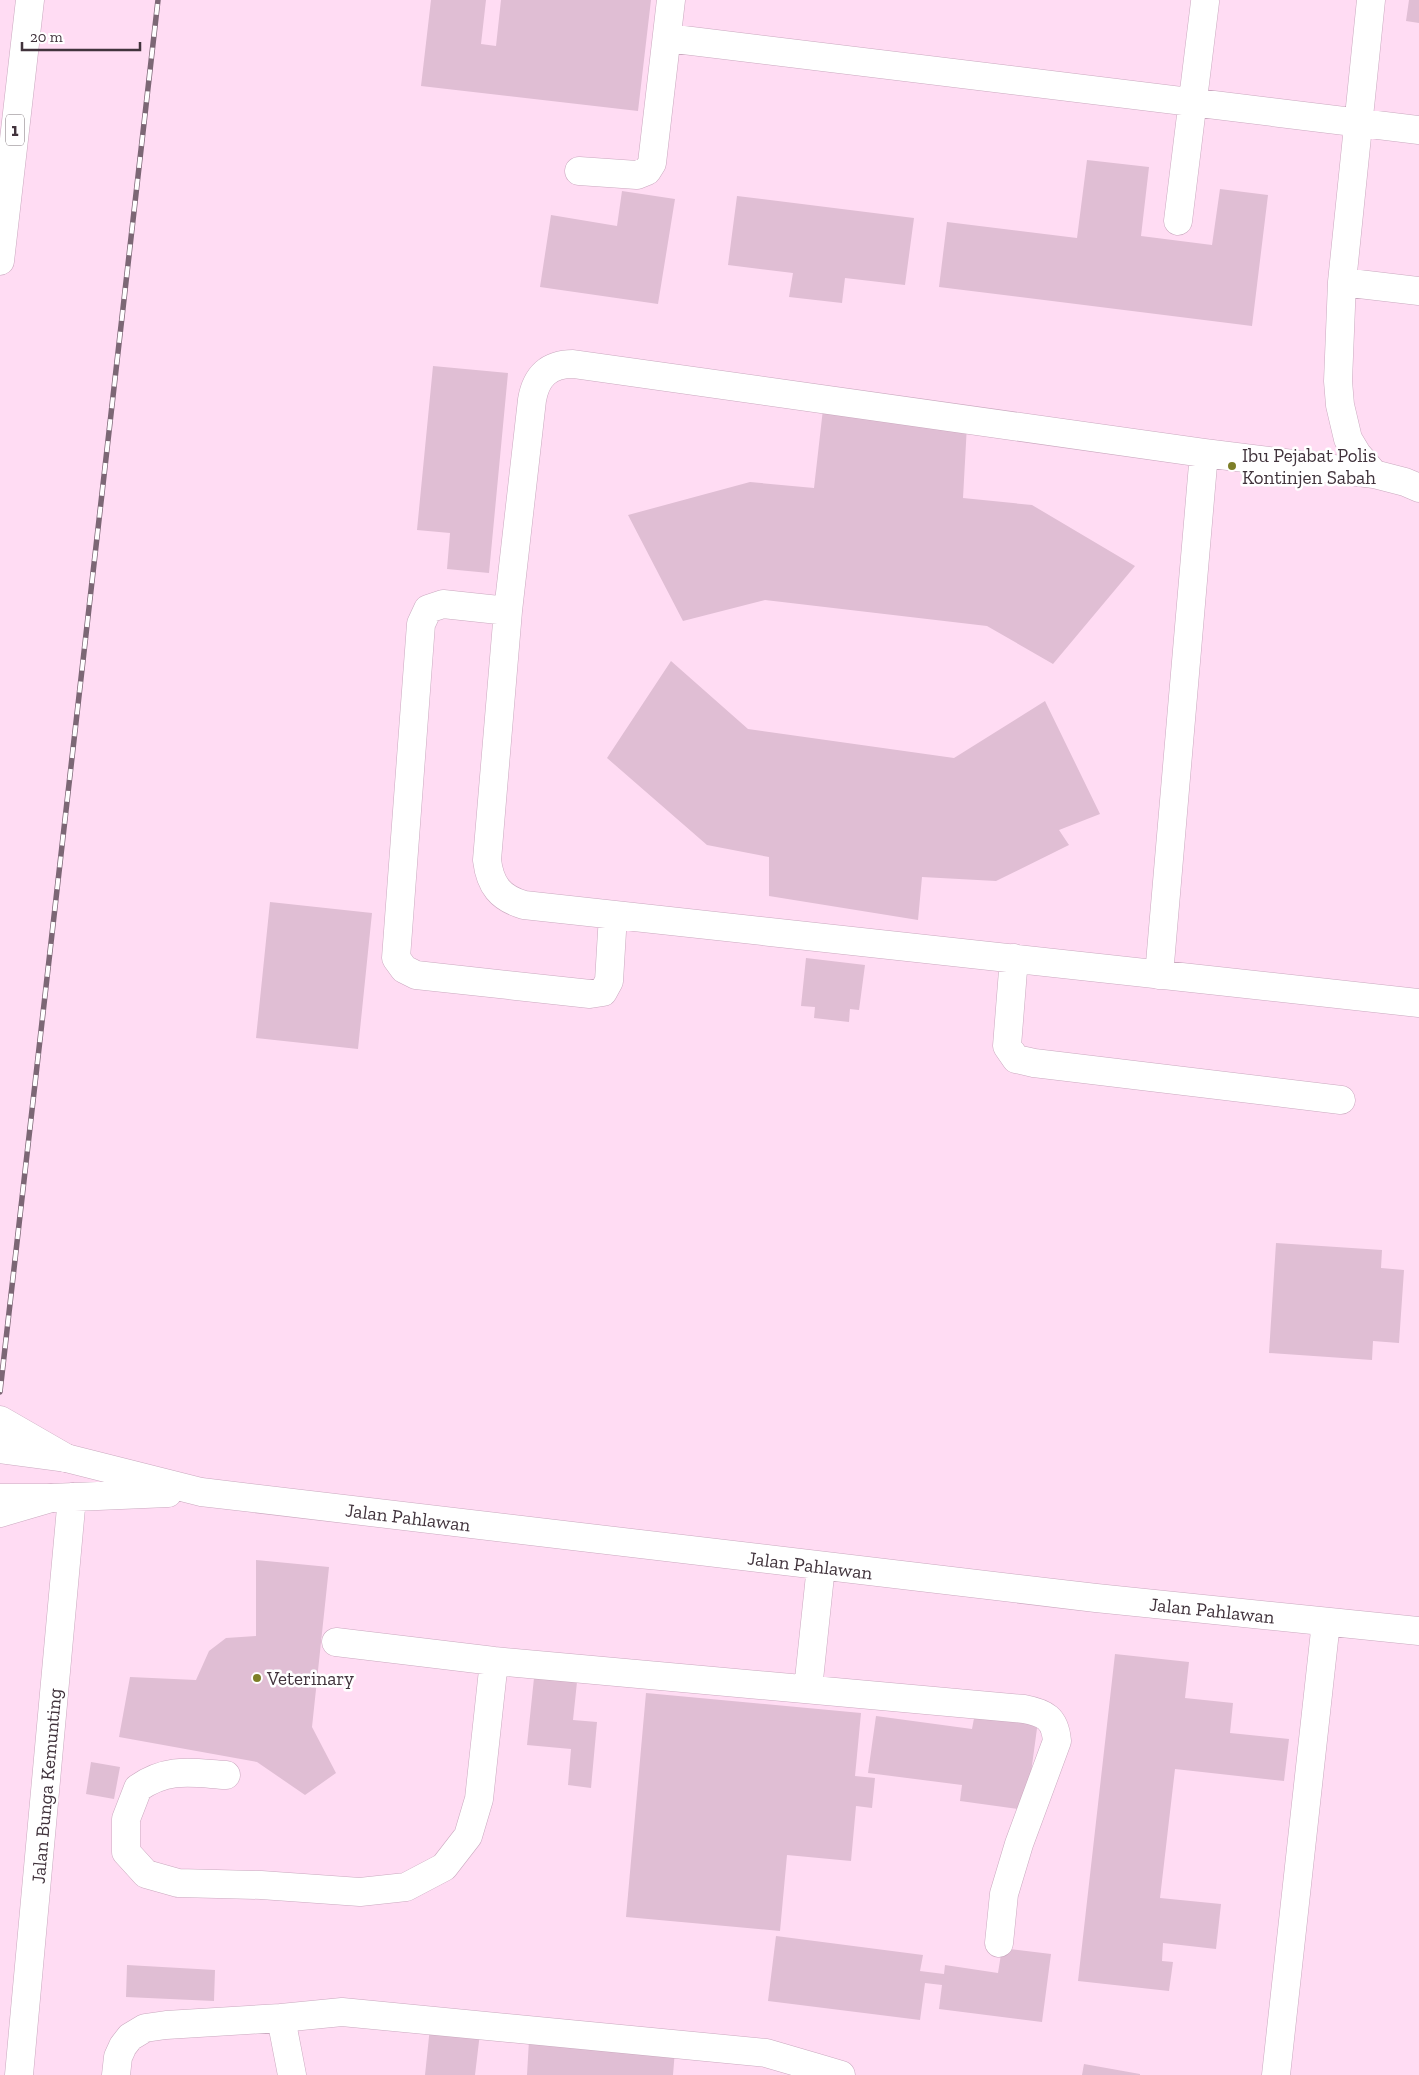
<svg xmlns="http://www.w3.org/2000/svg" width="1419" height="2075" font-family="'Zilla Slab',serif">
	<rect width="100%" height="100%" fill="#ffdcf3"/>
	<path fill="#e0bed4" d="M 431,0 L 486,0 L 481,44 L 496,46 L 501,0 L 651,0 L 638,111 L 421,86 Z
		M 1409,0 L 1419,0 L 1419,23 L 1406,21 Z
		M 1087,160 L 1149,167 L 1141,236 L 1212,245 L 1220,189 L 1268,195 L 1252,326 L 939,287 L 947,222 L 1077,238 Z
		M 622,191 L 675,199 L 658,304 L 540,287 L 551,215 L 617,226 Z
		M 737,196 L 914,218 L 905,285 L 845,278 L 842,303 L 789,297 L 793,273 L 728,265 Z
		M 433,366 L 508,373 L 489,573 L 447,569 L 450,533 L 417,530 Z
		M 823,409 L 967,425 L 963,498 L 1032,505 L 1135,566 L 1053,664 L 987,626 L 765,600 L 683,621 L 628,515 L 750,482 L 814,488 Z
		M 671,661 L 748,729 L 954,758 L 1045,701 L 1100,814 L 1059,830 L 1069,845 L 996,881 L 922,877 L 918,920 L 769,896 L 769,857 L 707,845 L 607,758 Z
		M 270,902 L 372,913 L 358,1049 L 256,1038 Z
		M 806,958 L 865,965 L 859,1010 L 850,1009 L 849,1022 L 814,1018 L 815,1007 L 801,1006 Z
		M 1276,1243 L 1382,1250 L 1381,1268 L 1404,1270 L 1399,1343 L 1373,1341 L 1372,1360 L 1269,1353 Z
		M 256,1560 L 329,1567 L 312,1727 L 336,1773 L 305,1795 L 257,1762 L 119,1737 L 130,1677 L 196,1680 L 209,1651 L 226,1638 L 256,1636 Z
		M 1115,1654 L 1189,1662 L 1185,1698 L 1233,1703 L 1230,1733 L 1289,1739 L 1284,1781 L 1175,1769 L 1160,1898 L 1221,1904 L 1216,1949 L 1163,1943 L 1162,1961 L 1173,1962 L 1169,1991 L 1078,1981 Z
		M 534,1678 L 577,1682 L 573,1720 L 597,1722 L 591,1788 L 568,1785 L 571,1749 L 527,1745 Z
		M 646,1693 L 861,1713 L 855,1776 L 875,1778 L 872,1808 L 856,1806 L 851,1861 L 787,1855 L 780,1931 L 626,1917 Z
		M 975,1713 L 1038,1721 L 1026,1810 L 960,1801 L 962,1785 L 868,1773 L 876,1716 L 972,1729 Z
		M 91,1762 L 120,1767 L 114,1799 L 86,1794 Z
		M 776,1936 L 923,1955 L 920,1971 L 944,1974 L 945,1965 L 998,1973 L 1002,1948 L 1051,1954 L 1042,2022 L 939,2009 L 942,1985 L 925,1983 L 920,2020 L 768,2001 Z
		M 127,1965 L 215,1970 L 214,2001 L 126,1997 Z
		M 430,2027 L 480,2033 L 475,2075 L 425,2075 Z
		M 529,2040 L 675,2050 L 673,2075 L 527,2075 Z
		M 1084,2064 L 1140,2074 L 1140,2075 L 1082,2075 Z"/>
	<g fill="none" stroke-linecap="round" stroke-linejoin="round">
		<defs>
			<path id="minor" d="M 1371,0 L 1342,282 L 1338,381 L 1340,405 L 1348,439 L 1357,454 L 1374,474
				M 667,38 L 1419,130
				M 579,171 L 637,175 L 647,171 L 652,163 L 671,0
				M 1178,221 L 1205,2
				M 1342,282 L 1419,291
				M 1419,488 L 1405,482 L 1374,474 L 1204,453 L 573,364 C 549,364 536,376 532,400 L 508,611 L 487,860 C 490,885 500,898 524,905 L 1419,1003
				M 508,611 L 443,604 L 428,609 L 421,624 L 396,958 L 404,969 L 416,975 L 590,994 L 603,992 L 609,981 L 613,915
				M 1014,958 L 1007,1046 L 1016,1059 L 1034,1063 L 1341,1100
				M 1159,975 L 1204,453
				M 0,1449 L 66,1458 L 201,1492 L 1096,1598 L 1419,1631
				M 0,1498 L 51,1498 L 168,1493
				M 336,1642 L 494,1661 L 1024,1709 C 1045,1713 1055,1718 1057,1741 L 1019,1844 L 1004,1894 L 999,1943
				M 808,1689 L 821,1566
				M 226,1775 C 192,1773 169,1767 138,1788 L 126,1819 L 126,1852 L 146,1874 L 178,1883 L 261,1885 L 360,1892 L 406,1887 L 444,1867 L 468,1836 L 479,1799 L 494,1661
				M 814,2067 L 841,2075
				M 19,2075 L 72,1497
				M 116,2075 L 118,2057 L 123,2046 L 130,2037 L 145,2028 L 166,2025 L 281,2018
				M 292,2075 L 281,2018 L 342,2012 L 766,2053 L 814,2067 L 811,2075
				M 1276,2075 L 1326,1622"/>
			<path id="highway" d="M 0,261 L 30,0
				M 0,1420 L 66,1458
				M 0,1513 L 51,1498"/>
		</defs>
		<use href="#minor" stroke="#caa9bf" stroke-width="29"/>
		<use href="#highway" stroke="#caa9bf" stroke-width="29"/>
		<use href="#minor" stroke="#fff" stroke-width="28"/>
		<use href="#highway" stroke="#fff" stroke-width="28"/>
		<defs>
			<path id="rail" d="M 0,1392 L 158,0"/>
		</defs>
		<use href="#rail" stroke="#7c6775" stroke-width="5.5"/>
		<use href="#rail" stroke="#fff" stroke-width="4" stroke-dasharray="11" stroke-linecap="butt"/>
	</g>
	<g fill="#7d7f28" stroke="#fff" stroke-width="2">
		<circle cx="1232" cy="466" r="5"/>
		<circle cx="257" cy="1678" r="5"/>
	</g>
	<g text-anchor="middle" stroke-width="5" stroke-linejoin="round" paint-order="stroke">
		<rect fill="#fff" stroke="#7a7076" stroke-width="1" x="6" y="114.5" width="18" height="31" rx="4"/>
		<g font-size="18" font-weight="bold" fill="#41333c">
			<text x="15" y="136">1</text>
		</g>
		<g font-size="19" fill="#41333c" stroke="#fff" text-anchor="start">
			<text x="1242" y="462">Ibu Pejabat Polis<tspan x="1242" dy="22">Kontinjen Sabah</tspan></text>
			<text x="267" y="1685">Veterinary</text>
		</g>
		<g font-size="19" fill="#41333c" stroke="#fff">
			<text transform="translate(408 1517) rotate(7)" y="7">Jalan Pahlawan</text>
			<text transform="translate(810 1565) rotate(7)" y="7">Jalan Pahlawan</text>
			<text transform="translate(1212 1610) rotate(6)" y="7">Jalan Pahlawan</text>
			<text transform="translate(46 1786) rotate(-85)" y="7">Jalan Bunga Kemunting</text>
		</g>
	</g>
	<path d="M22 42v8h118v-8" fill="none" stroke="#41333c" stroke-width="2.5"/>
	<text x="30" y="42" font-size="15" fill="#41333c" stroke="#ffffff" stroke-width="4" paint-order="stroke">20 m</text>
</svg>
